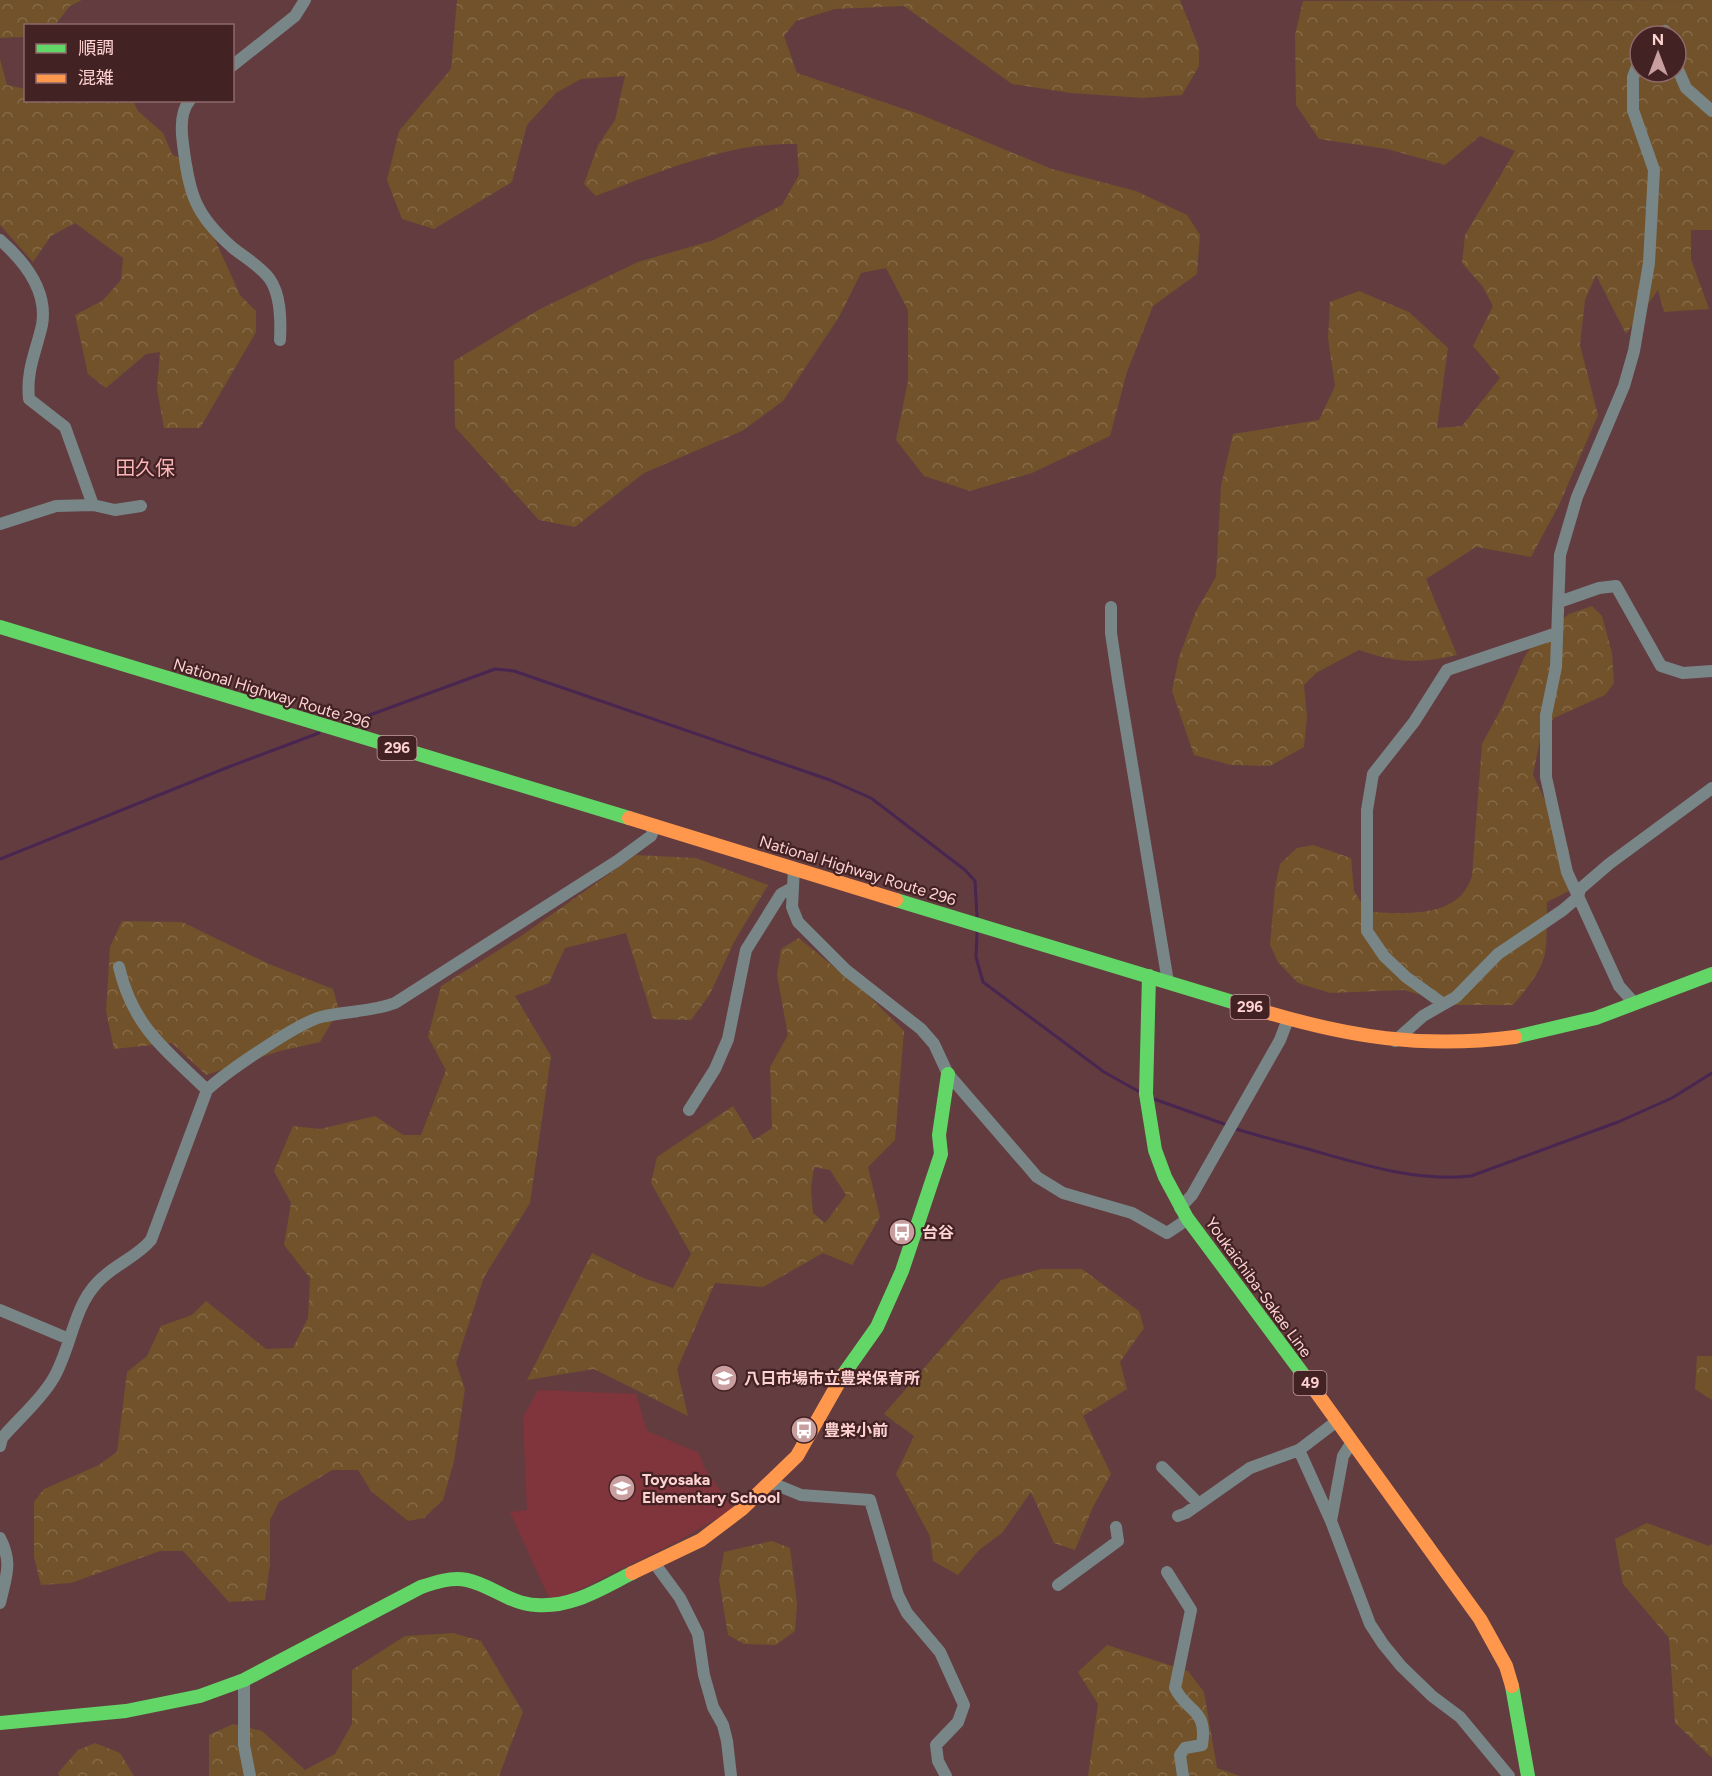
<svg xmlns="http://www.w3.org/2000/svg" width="1712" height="1776" font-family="Figtree,'Noto Sans JP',sans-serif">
	<defs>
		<pattern id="forest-crowns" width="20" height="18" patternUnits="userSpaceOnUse" patternTransform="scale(1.5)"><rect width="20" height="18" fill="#71522a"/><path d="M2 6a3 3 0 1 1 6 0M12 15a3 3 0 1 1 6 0" fill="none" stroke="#866a48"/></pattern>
	</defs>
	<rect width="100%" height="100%" fill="#633c40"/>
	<path fill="#80343c" d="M 538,1390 L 636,1394 L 647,1431 L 699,1453 L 704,1467 L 733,1509 L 678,1541 L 564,1597 L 549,1598 L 510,1512 L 527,1510 L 523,1417 Z"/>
	<path fill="url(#forest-crowns)" fill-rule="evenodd" d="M 0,0 L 82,0 L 70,6 L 55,25 L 26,26 L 25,37 L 0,38 Z
		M 457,0 L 1180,0 L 1199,48 L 1199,66 L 1182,95 L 1143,98 L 1071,93 L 1012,84 L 904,6 L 835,9 L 796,21 L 784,36 L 797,73 L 919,114 L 1052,169 L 1136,191 L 1187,215 L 1200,235 L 1197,274 L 1153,306 L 1127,372 L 1110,436 L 1032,473 L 970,491 L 924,476 L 896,440 L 908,381 L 908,310 L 886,268 L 861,273 L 839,317 L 783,401 L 742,431 L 644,473 L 575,527 L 539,520 L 455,427 L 454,361 L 540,309 L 638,262 L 714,240 L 782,205 L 799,175 L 797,144 C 729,142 659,172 596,196 L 584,184 L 598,145 L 615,120 L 625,76 L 581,79 L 556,93 L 527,125 L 512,182 L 434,229 L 402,219 L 387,180 L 399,131 L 451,69 Z
		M 1712,0 L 1712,230 L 1691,230 L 1691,259 L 1709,309 L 1664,312 L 1658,290 L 1626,334 L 1596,275 L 1585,300 L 1580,345 L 1598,415 L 1559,505 L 1531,557 L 1476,547 L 1426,579 L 1457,655 C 1420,664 1396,663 1359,650 L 1316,673 L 1304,685 L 1307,717 L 1304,747 L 1270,766 L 1231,765 L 1194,755 L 1172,691 L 1179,657 L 1196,611 L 1216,577 L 1221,486 L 1233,434 L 1319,420 L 1335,386 L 1328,338 L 1330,302 L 1359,291 L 1409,312 L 1448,348 L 1437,428 L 1462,426 L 1500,378 L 1473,346 L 1493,306 L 1483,287 L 1462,263 L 1465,235 L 1515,151 L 1480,136 L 1445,165 L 1387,149 L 1319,139 L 1296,105 L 1295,35 L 1303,1 ZM 1640,36 L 1676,36 L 1676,72 L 1640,72 Z
		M 0,59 L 7,85 L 25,89 L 26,100 L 133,101 L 138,111 L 163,133 L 172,154 L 193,166 L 193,191 L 240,295 L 256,311 L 256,332 L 200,428 L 164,428 L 157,389 L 160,352 L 146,354 L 106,388 L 88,374 L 75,315 L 102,301 L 121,280 L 123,258 L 75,223 L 51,236 L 33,262 L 0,225 Z
		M 1592,606 L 1602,616 L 1612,653 L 1614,683 L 1605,695 L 1554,718 L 1541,735 L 1533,775 L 1569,850 L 1569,891 L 1547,902 C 1546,959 1551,960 1513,1005 L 1456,1005 L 1404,990 L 1330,993 L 1298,983 L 1278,962 L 1270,945 L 1275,887 L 1280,864 L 1297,848 L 1313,845 L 1351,858 L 1354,891 L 1367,912 C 1404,913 1459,920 1472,876 L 1482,744 L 1501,709 L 1524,658 L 1535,641 L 1569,614 Z
		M 636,855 L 696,858 L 768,885 L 734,942 L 710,994 L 691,1020 L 653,1019 L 626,933 L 565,948 L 549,983 L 515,996 L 551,1056 L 530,1203 L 484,1277 L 456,1363 L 465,1389 L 454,1461 L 443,1500 L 424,1518 L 408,1521 L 371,1491 L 358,1470 L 332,1470 L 279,1502 L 270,1520 L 270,1564 L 265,1600 L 229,1602 L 183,1551 L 160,1551 L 71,1583 L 41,1585 L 34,1557 L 34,1502 L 44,1489 L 97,1466 L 117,1452 L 127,1372 L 147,1356 L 161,1326 L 192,1315 L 206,1301 L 266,1349 L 293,1348 L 308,1318 L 310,1278 L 284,1245 L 291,1203 L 274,1171 L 293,1126 L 320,1129 L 375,1116 L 403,1135 L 421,1135 L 446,1070 L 428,1037 L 441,986 L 521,936 Z
		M 122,921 L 182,922 L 269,964 L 333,989 L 339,1010 L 320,1042 L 280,1051 L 206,1075 L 172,1043 L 114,1049 L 106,1011 L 110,947 Z
		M 799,938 L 869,996 L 904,1031 L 895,1140 L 868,1167 L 880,1217 L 852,1265 L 823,1253 L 763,1287 L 715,1283 L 677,1369 L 688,1416 L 594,1369 L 527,1380 L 592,1253 L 643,1278 L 673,1288 L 691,1254 L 651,1183 L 657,1157 L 733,1106 L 754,1140 L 772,1128 L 770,1067 L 788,1035 L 777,975 L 781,949 ZM 814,1167 L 830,1170 L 846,1195 L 825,1223 L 813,1213 L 811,1188 Z
		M 1041,1269 L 1082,1269 L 1139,1311 L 1144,1328 L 1120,1362 L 1127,1389 L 1083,1416 L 1111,1474 L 1093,1507 L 1075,1550 L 1054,1543 L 1031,1492 L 1002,1533 L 979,1550 L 958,1575 L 933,1561 L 930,1536 L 896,1474 L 914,1436 L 884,1414 L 1001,1280 Z
		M 1697,1356 L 1712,1356 L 1712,1400 L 1695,1389 Z
		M 1647,1523 L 1709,1546 L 1712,1544 L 1712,1758 L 1675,1723 L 1669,1638 L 1623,1584 L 1615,1539 Z
		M 772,1541 L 790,1548 L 797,1603 L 795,1631 L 776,1645 L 744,1644 L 728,1635 L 719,1580 L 724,1552 Z
		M 453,1633 L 481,1641 L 523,1712 L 499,1776 L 209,1776 L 209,1735 L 233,1724 L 262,1731 L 305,1770 L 335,1754 L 352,1724 L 352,1670 L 405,1636 Z
		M 1107,1645 L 1188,1671 L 1204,1692 L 1217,1768 L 1240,1776 L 1088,1776 L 1098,1704 L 1078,1672 Z
		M 95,1743 L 120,1753 L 134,1776 L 59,1776 L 58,1773 L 78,1750 Z"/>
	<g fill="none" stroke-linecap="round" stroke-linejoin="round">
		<path stroke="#492650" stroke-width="3" d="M 348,723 L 495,669 L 514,671 L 830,780 L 871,798 L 965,870 L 975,881 L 977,917
			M 0,859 L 231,766 L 319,733
			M 977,933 L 976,957 L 983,982 L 1104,1072 L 1138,1091
			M 1154,1099 L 1227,1125
			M 1233,1128 C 1258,1136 1283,1142 1308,1149 C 1360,1164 1417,1182 1471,1176 L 1618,1122 L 1672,1098 L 1712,1073"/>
		<path stroke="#788687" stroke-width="12" d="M 1657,36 L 1665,31 L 1670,36
			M 1676,65 L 1686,88 L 1712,111
			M 232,66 L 295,16 L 305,0
			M 190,100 C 180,111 181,130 183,144 C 189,194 195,215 233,248 C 244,257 260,266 269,278 C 281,294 281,320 280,340
			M 0,240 C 24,261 48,291 42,325 C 36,352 26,370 29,399 L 65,427 L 93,505
			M 0,524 L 56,506 L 93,505 L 115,510 L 141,506
			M 1559,602 L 1599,588 L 1616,586 L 1661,666 L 1683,673 L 1712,671
			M 1111,607 L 1111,633 L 1118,680 L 1168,982
			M 794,868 L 792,907 L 798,922 L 846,970 L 921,1029 L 934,1044 L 948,1074 L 1037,1177 L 1063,1193 L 1132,1213 L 1167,1233 L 1188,1219
			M 119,967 C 133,1027 165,1049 207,1090
			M 1442,1003 L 1406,977 L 1384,956 L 1367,931 L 1367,810 L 1373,774 L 1414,722 L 1447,670 L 1557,633
			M 1635,1004 L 1619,986 L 1567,872 L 1546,777 L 1546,715 L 1556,667 L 1560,555 L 1577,497 L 1624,386 L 1634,351 L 1649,263 L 1654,170 L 1633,110 L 1633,77 L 1640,59
			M 1395,1041 L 1423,1016 L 1456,997 L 1498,954 L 1563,910 L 1578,897 L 1580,889 L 1609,864 L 1712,788
			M 689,1110 L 715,1069 L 728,1039 L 746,950 L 781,894 L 792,888
			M 1180,1208 L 1192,1195 L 1280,1040 L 1288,1019
			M 0,1310 L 69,1339
			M 0,1446 L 2,1438 C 19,1418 40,1401 53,1379 C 71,1349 73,1308 97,1283 C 113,1265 136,1258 151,1240 L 207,1090 C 226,1072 298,1023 321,1017 C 346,1011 371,1012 395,1003 L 617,861 L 651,836 L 655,825
			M 1299,1450 L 1331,1521 L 1370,1624 L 1383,1644 L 1401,1666 L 1432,1696 L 1460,1717 L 1509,1776
			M 1162,1467 L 1198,1503
			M 772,1483 L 801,1495 L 870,1500 L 898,1595 L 907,1613 L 940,1652 L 964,1705 L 958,1722 L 936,1745 L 938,1761 L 946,1776
			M 1178,1516 L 1186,1513 L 1250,1468 L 1299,1450 L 1337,1421
			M 1331,1521 L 1343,1456 L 1352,1442
			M 0,1538 C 13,1563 6,1576 0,1603
			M 655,1564 L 680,1598 L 698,1634 L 704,1675 L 713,1707 L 723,1725 L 727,1741 L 731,1776
			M 1167,1572 L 1191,1610 L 1175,1688 C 1187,1713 1208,1708 1202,1745 L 1185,1748 L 1180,1755 L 1183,1776
			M 1058,1585 L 1118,1541 L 1116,1527
			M 244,1680 L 244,1745 L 250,1776"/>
		<path stroke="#63d668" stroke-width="14" d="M 0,627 L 629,818
			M 896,900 L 1259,1010
			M 1149,976 L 1146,1094 L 1155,1150 L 1165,1177 L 1187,1218 L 1314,1389
			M 1515,1037 L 1596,1018 L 1712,974
			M 843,1375 L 877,1327 L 902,1271 L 941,1154 L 939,1135 L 948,1074
			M 1512,1686 L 1528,1776
			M 0,1723 L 126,1711 L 200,1696 L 244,1680 L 421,1587 C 436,1582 451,1577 467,1580 C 491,1585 510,1604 536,1605 C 572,1608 602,1588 632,1573"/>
		<path stroke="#ff974d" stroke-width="14" d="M 629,818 L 896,900
			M 1259,1010 C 1348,1037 1423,1049 1515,1037
			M 1314,1389 L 1480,1619 L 1506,1666 L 1512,1686
			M 632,1573 L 701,1540 L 742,1509 L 797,1456 L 843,1375"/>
	</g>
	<defs>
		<symbol id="bus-disc" viewBox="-11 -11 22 22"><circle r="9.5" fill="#c89e9f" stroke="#432224"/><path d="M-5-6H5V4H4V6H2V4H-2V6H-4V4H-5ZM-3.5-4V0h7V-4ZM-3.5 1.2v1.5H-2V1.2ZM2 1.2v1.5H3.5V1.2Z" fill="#fff"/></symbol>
		<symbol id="school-disc" viewBox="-11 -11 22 22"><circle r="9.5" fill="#c89e9f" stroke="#432224"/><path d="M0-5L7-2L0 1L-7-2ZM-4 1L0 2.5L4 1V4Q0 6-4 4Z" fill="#fff"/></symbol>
	</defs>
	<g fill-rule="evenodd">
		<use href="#bus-disc" x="887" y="1217" width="30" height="30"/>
		<use href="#school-disc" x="709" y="1363" width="30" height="30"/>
		<use href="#bus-disc" x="789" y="1415" width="30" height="30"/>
		<use href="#school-disc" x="607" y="1473" width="30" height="30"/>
	</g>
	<g text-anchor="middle" stroke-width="4.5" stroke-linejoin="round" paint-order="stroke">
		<g fill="#432224" stroke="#c79d9e" stroke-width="1.5">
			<rect x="377.5" y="736" width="39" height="24" rx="4.5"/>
			<rect x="1230.5" y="995" width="39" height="24" rx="4.5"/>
			<rect x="1293.5" y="1371" width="33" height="24" rx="4.5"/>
		</g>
		<g font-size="15" font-weight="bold" fill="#ffd2d2">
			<text x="397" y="753">296</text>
			<text x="1250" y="1012">296</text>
			<text x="1310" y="1388">49</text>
		</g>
		<g font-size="16" fill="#ffd2d2" stroke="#432224">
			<text transform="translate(272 693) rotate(17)" y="6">National Highway Route 296</text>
			<text transform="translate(858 870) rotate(17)" y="6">National Highway Route 296</text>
			<text transform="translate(1259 1287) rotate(54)" y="6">Youkaichiba-Sakae Line</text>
		</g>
		<g font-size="16" font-weight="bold" fill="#ffd2d2" stroke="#432224" text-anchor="start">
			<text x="922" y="1238">台谷</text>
			<text x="744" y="1384">八日市場市立豊栄保育所</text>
			<text x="824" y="1436">豊栄小前</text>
			<text x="642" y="1485">Toyosaka<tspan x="642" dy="18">Elementary School</tspan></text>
		</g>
		<g font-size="20" fill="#fbb5b7" stroke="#432224">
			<text x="145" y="475">田久保</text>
		</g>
	</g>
	<rect x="24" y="24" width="210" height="78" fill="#432224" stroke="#8e686a" stroke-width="1.5"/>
	<rect x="36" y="44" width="30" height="9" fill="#63d668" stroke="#8e686a" stroke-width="1.5"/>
	<text x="78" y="54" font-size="18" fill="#ffd2d2">順調</text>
	<rect x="36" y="74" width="30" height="9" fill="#ff974d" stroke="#8e686a" stroke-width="1.5"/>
	<text x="78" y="84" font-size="18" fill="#ffd2d2">混雑</text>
	<g transform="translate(1658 54)"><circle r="28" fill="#432224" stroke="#8e686a" stroke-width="1.5"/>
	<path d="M0-4.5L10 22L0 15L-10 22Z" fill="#c89e9f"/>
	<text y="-9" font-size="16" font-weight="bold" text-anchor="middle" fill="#ffd2d2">N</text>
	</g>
</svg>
